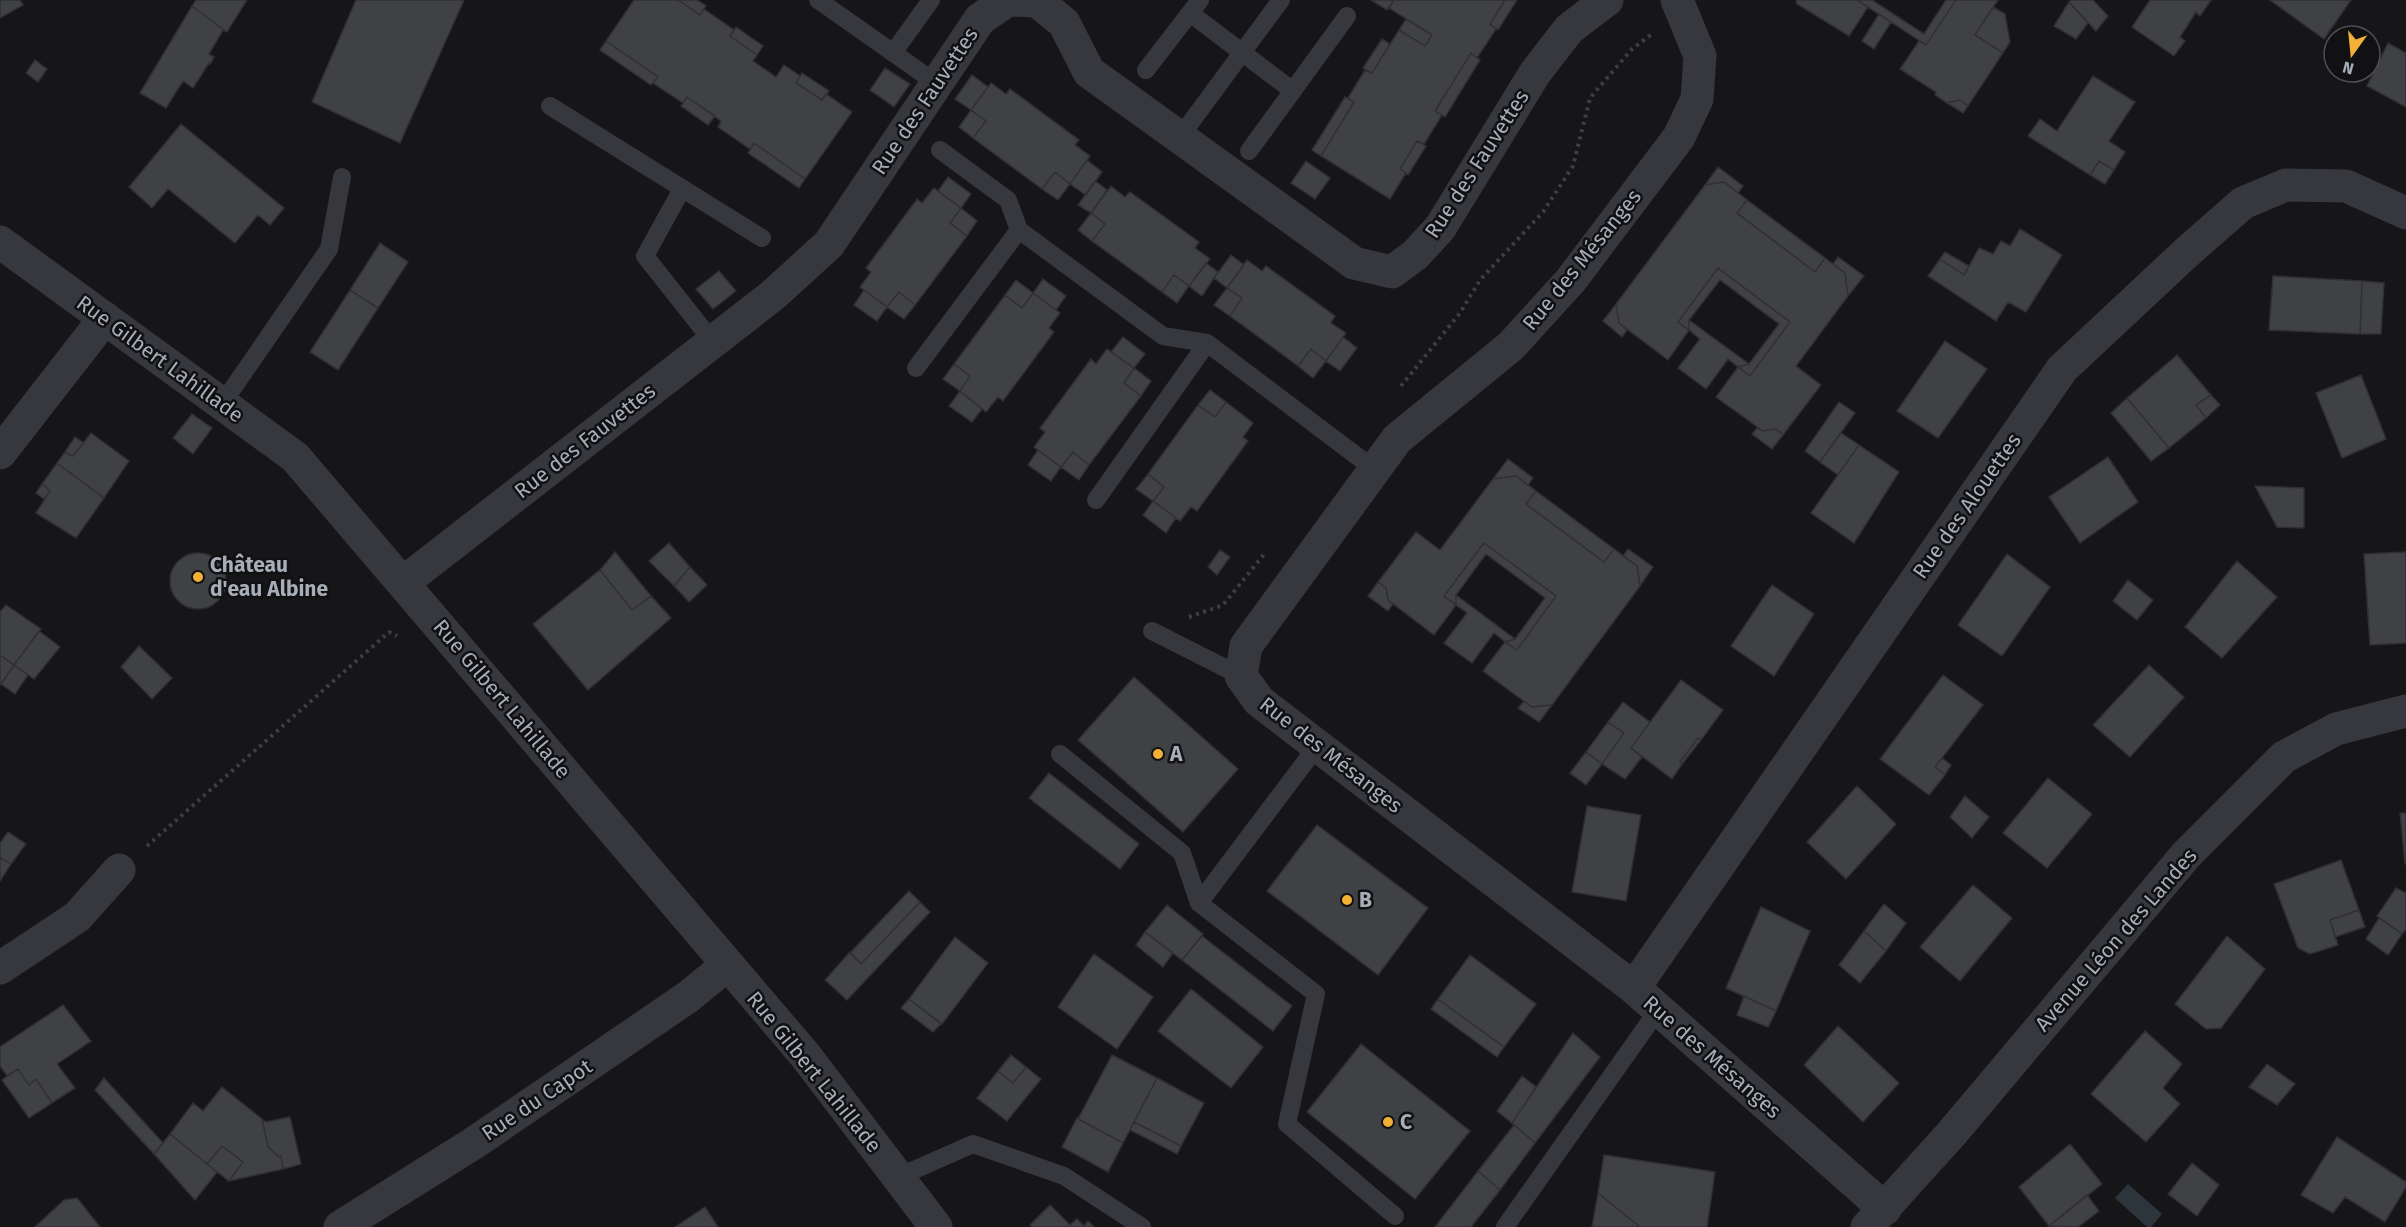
<svg xmlns="http://www.w3.org/2000/svg" width="2406" height="1227" font-family="'Fira Sans',sans-serif">
	<rect width="100%" height="100%" fill="#161618"/>
	<path fill="#2c353c" d="M 2128,1184 L 2162,1214 L 2151,1227 L 2147,1227 L 2115,1198 Z"/>
	<path fill="#404145" stroke="#303034" stroke-width="1.5" d="M 0,0 L 20,0 L 23,5 L 0,18 Z
		M 196,0 L 247,0 L 227,32 L 192,6 Z
		M 356,0 L 464,0 L 400,143 L 312,102 Z
		M 634,0 L 678,0 L 700,15 L 704,9 L 734,30 L 730,36 L 757,55 L 753,61 L 776,77 L 784,65 L 800,76 L 796,83 L 822,100 L 826,94 L 852,112 L 805,179 L 754,143 L 750,149 L 718,127 L 721,121 L 687,97 L 683,103 L 653,83 L 658,77 L 606,41 Z
		M 678,0 L 697,0 L 706,6 L 700,15 Z
		M 1371,0 L 1390,0 L 1393,2 L 1387,10 Z
		M 1390,0 L 1505,0 L 1490,24 L 1496,29 L 1477,58 L 1471,53 L 1435,111 L 1442,115 L 1424,144 L 1417,141 L 1400,169 L 1406,173 L 1390,199 L 1321,156 L 1354,102 L 1348,98 L 1365,70 L 1372,73 L 1399,30 L 1425,46 L 1432,35 L 1389,8 L 1393,2 Z
		M 1505,0 L 1517,0 L 1498,30 L 1490,24 Z
		M 1796,0 L 1857,0 L 1868,7 L 1849,36 L 1797,4 Z
		M 1857,0 L 1872,0 L 1924,34 L 1946,0 L 1956,0 L 1926,45 Z
		M 1956,0 L 1998,0 L 1975,35 L 2003,53 L 1968,106 L 1960,100 L 1947,103 L 1935,95 L 1936,92 L 1900,69 L 1919,41 L 1926,45 Z
		M 2071,0 L 2093,0 L 2108,16 L 2096,31 L 2069,2 Z
		M 2150,0 L 2211,0 L 2200,16 L 2196,12 L 2180,37 L 2185,41 L 2174,56 L 2132,27 Z
		M 2270,0 L 2351,0 L 2324,39 Z
		M 2069,2 L 2088,23 L 2076,39 L 2054,26 Z
		M 192,6 L 227,32 L 223,30 L 209,54 L 214,57 L 210,64 L 209,63 L 193,88 L 183,81 L 166,108 L 140,93 Z
		M 1993,7 L 2005,14 L 2010,42 L 2003,53 L 1975,35 Z
		M 1879,14 L 1891,22 L 1874,49 L 1862,41 Z
		M 1406,19 L 1432,35 L 1425,46 L 1399,30 Z
		M 736,27 L 763,46 L 757,55 L 730,36 Z
		M 1382,39 L 1390,44 L 1372,73 L 1363,68 Z
		M 606,41 L 658,77 L 651,85 L 600,50 Z
		M 2388,43 L 2406,53 L 2406,107 L 2367,86 Z
		M 1471,53 L 1480,60 L 1445,117 L 1435,111 Z
		M 35,60 L 47,69 L 38,82 L 26,73 Z
		M 885,68 L 910,84 L 894,107 L 870,90 Z
		M 802,73 L 829,91 L 822,100 L 796,83 Z
		M 972,75 L 988,87 L 971,110 L 955,99 Z
		M 2093,76 L 2135,102 L 2109,141 L 2125,152 L 2114,170 L 2099,161 L 2090,175 L 2028,136 L 2040,119 L 2057,131 Z
		M 991,83 L 1006,94 L 1010,89 L 1079,140 L 1075,145 L 1090,156 L 1070,184 L 1055,172 L 1042,189 L 973,138 L 986,121 L 971,110 Z
		M 687,97 L 715,116 L 708,125 L 681,106 Z
		M 1345,97 L 1354,102 L 1321,156 L 1312,150 Z
		M 1960,100 L 1968,106 L 1963,113 L 1947,103 Z
		M 971,110 L 986,121 L 973,138 L 959,127 Z
		M 181,124 L 284,208 L 270,225 L 258,215 L 235,243 L 168,189 L 152,208 L 129,187 Z
		M 1417,141 L 1426,146 L 1408,175 L 1400,169 Z
		M 754,143 L 805,179 L 799,188 L 748,153 Z
		M 1087,160 L 1102,172 L 1086,195 L 1070,184 Z
		M 1306,161 L 1330,178 L 1315,199 L 1291,183 Z
		M 2099,161 L 2114,170 L 2105,184 L 2090,175 Z
		M 1718,167 L 1743,186 L 1738,193 L 1724,182 L 1705,185 Z
		M 1055,172 L 1070,184 L 1058,200 L 1042,189 Z
		M 948,177 L 971,194 L 961,208 L 938,191 Z
		M 1095,181 L 1107,190 L 1091,213 L 1078,205 Z
		M 1724,182 L 1747,200 L 1737,213 L 1815,272 L 1825,258 L 1845,273 L 1848,296 L 1796,366 L 1821,385 L 1783,435 L 1776,429 L 1763,431 L 1716,397 L 1738,367 L 1750,376 L 1790,322 L 1718,268 L 1678,322 L 1689,330 L 1668,360 L 1619,323 L 1616,304 L 1705,185 Z
		M 1111,186 L 1125,197 L 1130,192 L 1199,242 L 1195,248 L 1210,259 L 1189,286 L 1174,275 L 1162,292 L 1092,241 L 1105,224 L 1091,213 Z
		M 934,188 L 961,208 L 950,223 L 967,236 L 915,305 L 899,292 L 887,307 L 860,287 L 871,272 L 866,268 L 917,199 L 922,203 Z
		M 1747,200 L 1825,258 L 1815,272 L 1737,213 Z
		M 961,208 L 977,221 L 967,236 L 950,223 Z
		M 1091,213 L 1105,224 L 1092,241 L 1078,230 Z
		M 2020,229 L 2062,255 L 2026,312 L 2008,302 L 1996,321 L 1928,276 L 1940,259 L 1964,275 L 1979,248 L 1993,254 L 2001,241 L 2010,246 Z
		M 380,243 L 408,262 L 378,308 L 350,290 Z
		M 1945,252 L 1969,266 L 1964,275 L 1940,259 Z
		M 1231,255 L 1244,265 L 1227,288 L 1214,278 Z
		M 1838,257 L 1864,276 L 1848,296 L 1845,273 L 1833,264 Z
		M 1247,260 L 1262,271 L 1266,266 L 1335,316 L 1331,323 L 1346,333 L 1326,361 L 1311,349 L 1298,366 L 1230,316 L 1242,298 L 1227,288 Z
		M 1206,263 L 1218,272 L 1202,296 L 1189,286 Z
		M 1718,268 L 1790,322 L 1750,376 L 1738,367 L 1749,364 L 1779,324 L 1720,280 L 1689,320 L 1689,330 L 1678,322 Z
		M 719,271 L 736,291 L 713,309 L 696,289 Z
		M 1174,275 L 1189,286 L 1177,303 L 1162,292 Z
		M 2273,276 L 2362,281 L 2360,334 L 2269,330 Z
		M 1043,279 L 1066,296 L 1056,310 L 1033,293 Z
		M 1016,280 L 1033,293 L 1022,308 L 1005,295 Z
		M 2362,281 L 2384,283 L 2381,334 L 2360,334 Z
		M 1227,288 L 1242,298 L 1230,316 L 1214,305 Z
		M 350,290 L 378,308 L 338,370 L 310,352 Z
		M 864,290 L 887,307 L 877,321 L 854,305 Z
		M 899,292 L 915,305 L 904,319 L 887,307 Z
		M 1033,293 L 1060,313 L 1049,328 L 1054,332 L 1003,401 L 998,397 L 986,412 L 960,391 L 970,376 L 954,364 L 1005,295 L 1022,308 Z
		M 1616,304 L 1619,323 L 1627,330 L 1622,337 L 1603,321 Z
		M 1689,320 L 1749,364 L 1738,367 L 1728,359 L 1706,389 L 1678,368 L 1700,339 L 1689,330 Z
		M 1123,337 L 1145,354 L 1134,368 L 1111,352 Z
		M 1343,337 L 1357,348 L 1340,371 L 1326,361 Z
		M 1945,341 L 1987,369 L 1938,438 L 1897,411 Z
		M 1107,349 L 1134,368 L 1124,383 L 1141,396 L 1089,465 L 1073,452 L 1061,467 L 1034,447 L 1045,432 L 1040,428 L 1091,359 L 1096,364 Z
		M 1311,349 L 1326,361 L 1313,378 L 1298,366 Z
		M 2177,355 L 2211,395 L 2196,405 L 2206,418 L 2169,448 L 2127,398 Z
		M 954,364 L 970,376 L 960,391 L 943,379 Z
		M 1134,368 L 1151,381 L 1141,396 L 1124,383 Z
		M 2361,375 L 2386,439 L 2342,458 L 2316,393 Z
		M 1210,390 L 1226,402 L 1215,417 L 1198,405 Z
		M 960,391 L 982,409 L 972,422 L 949,406 Z
		M 2211,395 L 2220,405 L 2206,418 L 2196,405 Z
		M 2127,398 L 2169,448 L 2151,461 L 2111,413 Z
		M 1226,402 L 1253,423 L 1243,437 L 1248,441 L 1197,511 L 1191,507 L 1180,521 L 1153,501 L 1164,487 L 1148,474 L 1198,405 L 1215,417 Z
		M 1839,402 L 1855,413 L 1820,462 L 1805,451 Z
		M 192,414 L 212,428 L 193,454 L 173,438 Z
		M 1757,428 L 1763,431 L 1776,429 L 1783,435 L 1772,449 L 1752,434 Z
		M 91,433 L 129,461 L 104,498 L 57,463 L 65,452 L 73,456 Z
		M 1841,433 L 1859,445 L 1838,475 L 1820,462 Z
		M 75,437 L 84,443 L 73,456 L 65,452 Z
		M 1859,445 L 1899,472 L 1854,543 L 1811,513 Z
		M 1038,450 L 1061,467 L 1051,481 L 1028,465 Z
		M 1073,452 L 1089,465 L 1079,480 L 1061,467 Z
		M 2108,457 L 2138,502 L 2080,543 L 2049,497 Z
		M 1508,459 L 1533,478 L 1528,485 L 1516,476 L 1493,479 Z
		M 57,463 L 104,498 L 76,538 L 36,513 L 50,491 L 42,484 Z
		M 1148,474 L 1164,487 L 1153,501 L 1136,489 Z
		M 1516,476 L 1536,491 L 1526,504 L 1604,562 L 1614,549 L 1637,566 L 1640,586 L 1552,705 L 1532,707 L 1483,671 L 1505,642 L 1517,650 L 1556,596 L 1484,543 L 1444,596 L 1456,605 L 1434,635 L 1388,600 L 1386,588 L 1378,582 L 1416,532 L 1440,550 L 1493,479 Z
		M 42,484 L 50,491 L 44,499 L 36,493 Z
		M 2255,486 L 2304,488 L 2304,528 L 2277,527 Z
		M 1536,491 L 1614,549 L 1604,562 L 1526,504 Z
		M 1153,501 L 1176,518 L 1166,533 L 1143,515 Z
		M 669,543 L 690,567 L 674,586 L 649,561 Z
		M 1484,543 L 1556,596 L 1517,650 L 1505,642 L 1515,639 L 1545,598 L 1486,554 L 1456,595 L 1456,605 L 1444,596 Z
		M 1628,549 L 1653,567 L 1640,586 L 1637,566 L 1623,556 Z
		M 1220,550 L 1230,557 L 1217,575 L 1208,567 Z
		M 615,552 L 651,596 L 632,610 L 600,570 Z
		M 2406,552 L 2406,643 L 2370,645 L 2364,554 Z
		M170 581a28 28 0 1 1 56 0a28 28 0 1 1-56 0Z
		M 2007,554 L 2050,587 L 2002,656 L 1958,625 Z
		M 2237,561 L 2277,597 L 2222,658 L 2185,627 Z
		M 690,567 L 707,585 L 689,602 L 674,586 Z
		M 600,570 L 632,610 L 651,596 L 671,618 L 588,690 L 533,624 Z
		M 2128,580 L 2153,600 L 2137,620 L 2113,601 Z
		M 1378,582 L 1386,588 L 1388,600 L 1393,604 L 1388,611 L 1368,596 Z
		M 1772,585 L 1814,614 L 1774,676 L 1731,646 Z
		M 1456,595 L 1515,639 L 1505,642 L 1494,633 L 1472,663 L 1444,643 L 1467,613 L 1456,605 Z
		M 6,605 L 41,629 L 14,665 L 0,655 L 0,612 Z
		M 39,631 L 60,647 L 34,679 L 14,665 Z
		M 139,646 L 172,678 L 152,699 L 121,667 Z
		M 0,655 L 14,665 L 0,685 Z
		M 14,665 L 28,675 L 15,694 L 1,684 Z
		M 2149,665 L 2184,697 L 2130,757 L 2093,725 Z
		M 1943,675 L 1983,705 L 1935,767 L 1945,775 L 1929,795 L 1880,759 Z
		M 1134,677 L 1238,769 L 1183,832 L 1078,740 Z
		M 1681,680 L 1723,710 L 1701,740 L 1698,738 L 1680,762 L 1682,764 L 1672,779 L 1631,748 Z
		M 1524,701 L 1532,707 L 1552,705 L 1539,722 L 1518,708 Z
		M 1623,702 L 1650,722 L 1631,748 L 1642,757 L 1625,779 L 1602,764 L 1624,733 L 1608,722 Z
		M 1608,722 L 1624,733 L 1602,764 L 1586,752 Z
		M 1698,738 L 1701,740 L 1682,764 L 1680,762 Z
		M 1586,752 L 1602,764 L 1586,785 L 1570,773 Z
		M 1942,758 L 1951,765 L 1945,775 L 1935,767 Z
		M 1049,773 L 1139,844 L 1120,869 L 1029,798 Z
		M 2048,778 L 2092,814 L 2047,868 L 2003,833 Z
		M 1857,786 L 1896,824 L 1846,879 L 1807,842 Z
		M 1965,796 L 1989,817 L 1972,838 L 1950,817 Z
		M 1587,806 L 1641,815 L 1626,901 L 1572,892 Z
		M 2400,813 L 2406,813 L 2406,864 L 2405,864 Z
		M 1317,825 L 1428,908 L 1378,975 L 1267,891 Z
		M 8,832 L 26,844 L 11,864 L 0,858 L 0,843 Z
		M 0,858 L 11,864 L 0,881 Z
		M 2341,860 L 2359,910 L 2330,920 L 2338,945 L 2310,954 L 2298,948 L 2274,884 Z
		M 1973,885 L 2012,918 L 1960,981 L 1920,947 Z
		M 2396,888 L 2406,893 L 2406,929 L 2402,934 L 2377,916 Z
		M 909,891 L 920,902 L 861,964 L 850,953 Z
		M 920,902 L 930,912 L 847,1000 L 825,980 L 850,952 L 861,964 Z
		M 1884,904 L 1906,923 L 1886,951 L 1864,931 Z
		M 1167,905 L 1203,934 L 1182,960 L 1145,932 Z
		M 1761,907 L 1810,931 L 1776,1011 L 1726,988 Z
		M 2359,910 L 2365,927 L 2335,937 L 2330,920 Z
		M 2379,918 L 2402,934 L 2388,955 L 2366,939 Z
		M 1864,931 L 1886,951 L 1860,983 L 1839,965 Z
		M 1145,932 L 1173,953 L 1163,967 L 1136,945 Z
		M 1202,936 L 1292,1006 L 1273,1031 L 1182,960 Z
		M 2227,936 L 2265,969 L 2221,1028 L 2206,1029 L 2175,1004 Z
		M 955,937 L 988,963 L 942,1024 L 909,999 Z
		M 1094,954 L 1153,997 L 1117,1049 L 1058,1007 Z
		M 1470,955 L 1536,1004 L 1504,1047 L 1438,999 Z
		M 1191,989 L 1263,1047 L 1231,1088 L 1158,1031 Z
		M 1744,996 L 1776,1011 L 1768,1027 L 1737,1015 Z
		M 909,999 L 941,1024 L 933,1032 L 901,1008 Z
		M 1438,999 L 1504,1047 L 1497,1057 L 1431,1009 Z
		M 63,1005 L 91,1041 L 57,1064 L 75,1088 L 52,1103 L 36,1079 L 29,1085 L 18,1069 L 7,1076 L 0,1066 L 0,1047 Z
		M 1838,1026 L 1899,1083 L 1863,1122 L 1804,1065 Z
		M 2145,1031 L 2182,1064 L 2163,1088 L 2180,1104 L 2146,1142 L 2091,1094 Z
		M 1573,1033 L 1600,1057 L 1535,1143 L 1512,1123 Z
		M 1361,1044 L 1470,1131 L 1415,1199 L 1307,1112 Z
		M 1011,1055 L 1026,1067 L 1013,1083 L 998,1071 Z
		M 1112,1055 L 1157,1078 L 1123,1143 L 1078,1119 Z
		M 2267,1064 L 2295,1084 L 2277,1105 L 2249,1087 Z
		M 1026,1067 L 1041,1079 L 1007,1121 L 977,1098 L 998,1071 L 1013,1083 Z
		M 18,1069 L 29,1085 L 36,1079 L 52,1103 L 29,1118 L 2,1080 Z
		M 1522,1076 L 1536,1087 L 1512,1123 L 1497,1111 Z
		M 104,1078 L 163,1143 L 154,1154 L 95,1090 Z
		M 1157,1078 L 1204,1103 L 1181,1146 L 1134,1122 Z
		M 222,1087 L 262,1119 L 268,1147 L 278,1156 L 281,1156 L 283,1169 L 229,1181 L 243,1162 L 222,1146 L 207,1164 L 170,1134 L 193,1103 L 203,1111 Z
		M 290,1117 L 301,1164 L 283,1169 L 281,1156 L 278,1156 L 268,1147 L 262,1119 L 266,1122 Z
		M 1077,1118 L 1123,1143 L 1108,1172 L 1062,1147 Z
		M 1134,1122 L 1181,1146 L 1177,1154 L 1130,1130 Z
		M 1514,1125 L 1535,1143 L 1500,1190 L 1478,1171 Z
		M 170,1134 L 217,1172 L 195,1200 L 154,1154 Z
		M 2337,1137 L 2406,1182 L 2406,1187 L 2385,1222 L 2345,1197 L 2333,1213 L 2301,1195 Z
		M 2070,1144 L 2102,1184 L 2049,1226 L 2019,1187 Z
		M 222,1146 L 243,1162 L 229,1181 L 207,1164 Z
		M 1604,1155 L 1715,1172 L 1707,1227 L 1640,1227 L 1598,1193 Z
		M 2192,1163 L 2219,1185 L 2197,1216 L 2168,1194 Z
		M 1478,1171 L 1500,1190 L 1471,1227 L 1435,1227 Z
		M 1598,1193 L 1640,1227 L 1592,1227 Z
		M 2087,1195 L 2099,1211 L 2078,1227 L 2049,1226 Z
		M 77,1198 L 100,1227 L 35,1227 L 64,1200 Z
		M 1050,1205 L 1070,1225 L 1077,1219 L 1084,1226 L 1088,1221 L 1094,1227 L 1032,1227 L 1030,1225 Z
		M 705,1207 L 718,1227 L 675,1227 Z"/>
	<g fill="none" stroke-linecap="round" stroke-linejoin="round">
		<path stroke="#3d3f44" stroke-width="4" stroke-dasharray="3 4.5" stroke-linecap="butt" d="M 1401,386 L 1460,313 L 1480,280 L 1543,212 L 1573,166 L 1590,98 L 1632,49 L 1652,34
			M 1189,617 L 1223,605 L 1266,552
			M 147,846 L 389,632 L 397,636"/>
		<path stroke="#37383d" stroke-width="18" d="M 818,0 L 936,83
			M 1190,13 L 1293,91
			M 893,53 L 931,0
			M 1146,70 L 1200,0
			M 550,106 L 762,238
			M 1180,137 L 1281,0
			M 940,150 L 1008,200 L 1019,230 L 1163,336 L 1207,343 L 1374,469
			M 1249,151 L 1347,16
			M 682,189 L 645,256 L 713,342
			M 916,368 L 1019,230
			M 222,404 L 329,249 L 342,177
			M 1096,500 L 1207,343
			M 1152,631 L 1241,676
			M 1060,754 L 1182,853 L 1199,903 L 1316,994 L 1287,1124 L 1395,1216
			M 1199,903 L 1318,745
			M 898,1177 L 973,1144 L 1064,1176 L 1142,1227
			M 1505,1227 L 1658,1010"/>
		<path stroke="#37383d" stroke-width="33" d="M 1677,0 L 1700,56 L 1697,99 L 1679,137 L 1571,280 L 1511,346 L 1397,439 L 1246,646 L 1241,676 L 1259,701 L 1634,988 L 1885,1209
			M 0,242 L 295,457 L 805,1055 L 936,1227
			M 0,453 L 105,318
			M 404,582 L 773,295 L 829,244 L 980,19 L 1008,0 L 1037,1 L 1064,23 L 1089,72 L 1354,263 L 1392,272 L 1415,255 L 1440,228 L 1535,73 L 1569,29 L 1607,0
			M 0,968 L 77,917 L 119,870
			M 1634,988 L 2062,369 L 2186,253 L 2243,203 L 2286,185 L 2346,186 L 2406,213
			M 340,1227 L 474,1143 L 688,997 L 727,965
			M 1867,1227 L 1952,1133 L 2186,855 L 2284,757 L 2336,729 L 2406,711"/>
	</g>
	<g fill="#f2b134" stroke="#111113" stroke-width="2">
		<circle cx="198" cy="577" r="6"/>
		<circle cx="1158" cy="754" r="6"/>
		<circle cx="1347" cy="900" r="6"/>
		<circle cx="1388" cy="1122" r="6"/>
	</g>
	<g text-anchor="middle" stroke-width="5" stroke-linejoin="round" paint-order="stroke">
		<g font-size="21" fill="#a8adb8" stroke="#111113">
			<text transform="translate(925 101) rotate(-56)" y="7">Rue des Fauvettes</text>
			<text transform="translate(1477 164) rotate(-57)" y="7">Rue des Fauvettes</text>
			<text transform="translate(1582 260) rotate(-51)" y="7">Rue des Mésanges</text>
			<text transform="translate(160 359) rotate(36)" y="7">Rue Gilbert Lahillade</text>
			<text transform="translate(585 441) rotate(-38)" y="7">Rue des Fauvettes</text>
			<text transform="translate(1967 506) rotate(-55)" y="7">Rue des Alouettes</text>
			<text transform="translate(502 699) rotate(50)" y="7">Rue Gilbert Lahillade</text>
			<text transform="translate(1331 755) rotate(38)" y="7">Rue des Mésanges</text>
			<text transform="translate(2116 940) rotate(-49)" y="7">Avenue Léon des Landes</text>
			<text transform="translate(1712 1057) rotate(41)" y="7">Rue des Mésanges</text>
			<text transform="translate(814 1072) rotate(51)" y="7">Rue Gilbert Lahillade</text>
			<text transform="translate(537 1100) rotate(-34)" y="7">Rue du Capot</text>
		</g>
		<g font-size="21" font-weight="bold" fill="#a8adb8" stroke="#111113" text-anchor="start">
			<text x="210" y="572">Château<tspan x="210" dy="24">d'eau Albine</tspan></text>
			<text x="1170" y="761">A</text>
			<text x="1359" y="907">B</text>
			<text x="1400" y="1129">C</text>
		</g>
	</g>
	<g transform="translate(2352 54) rotate(195)"><circle r="28" fill="#111113" stroke="#4d4f55" stroke-width="1.5"/>
	<path d="M0-4.5L10 22L0 15L-10 22Z" fill="#f2b134"/>
	<text y="-9" font-size="16" font-weight="bold" text-anchor="middle" fill="#a8adb8">N</text>
	</g>
</svg>
